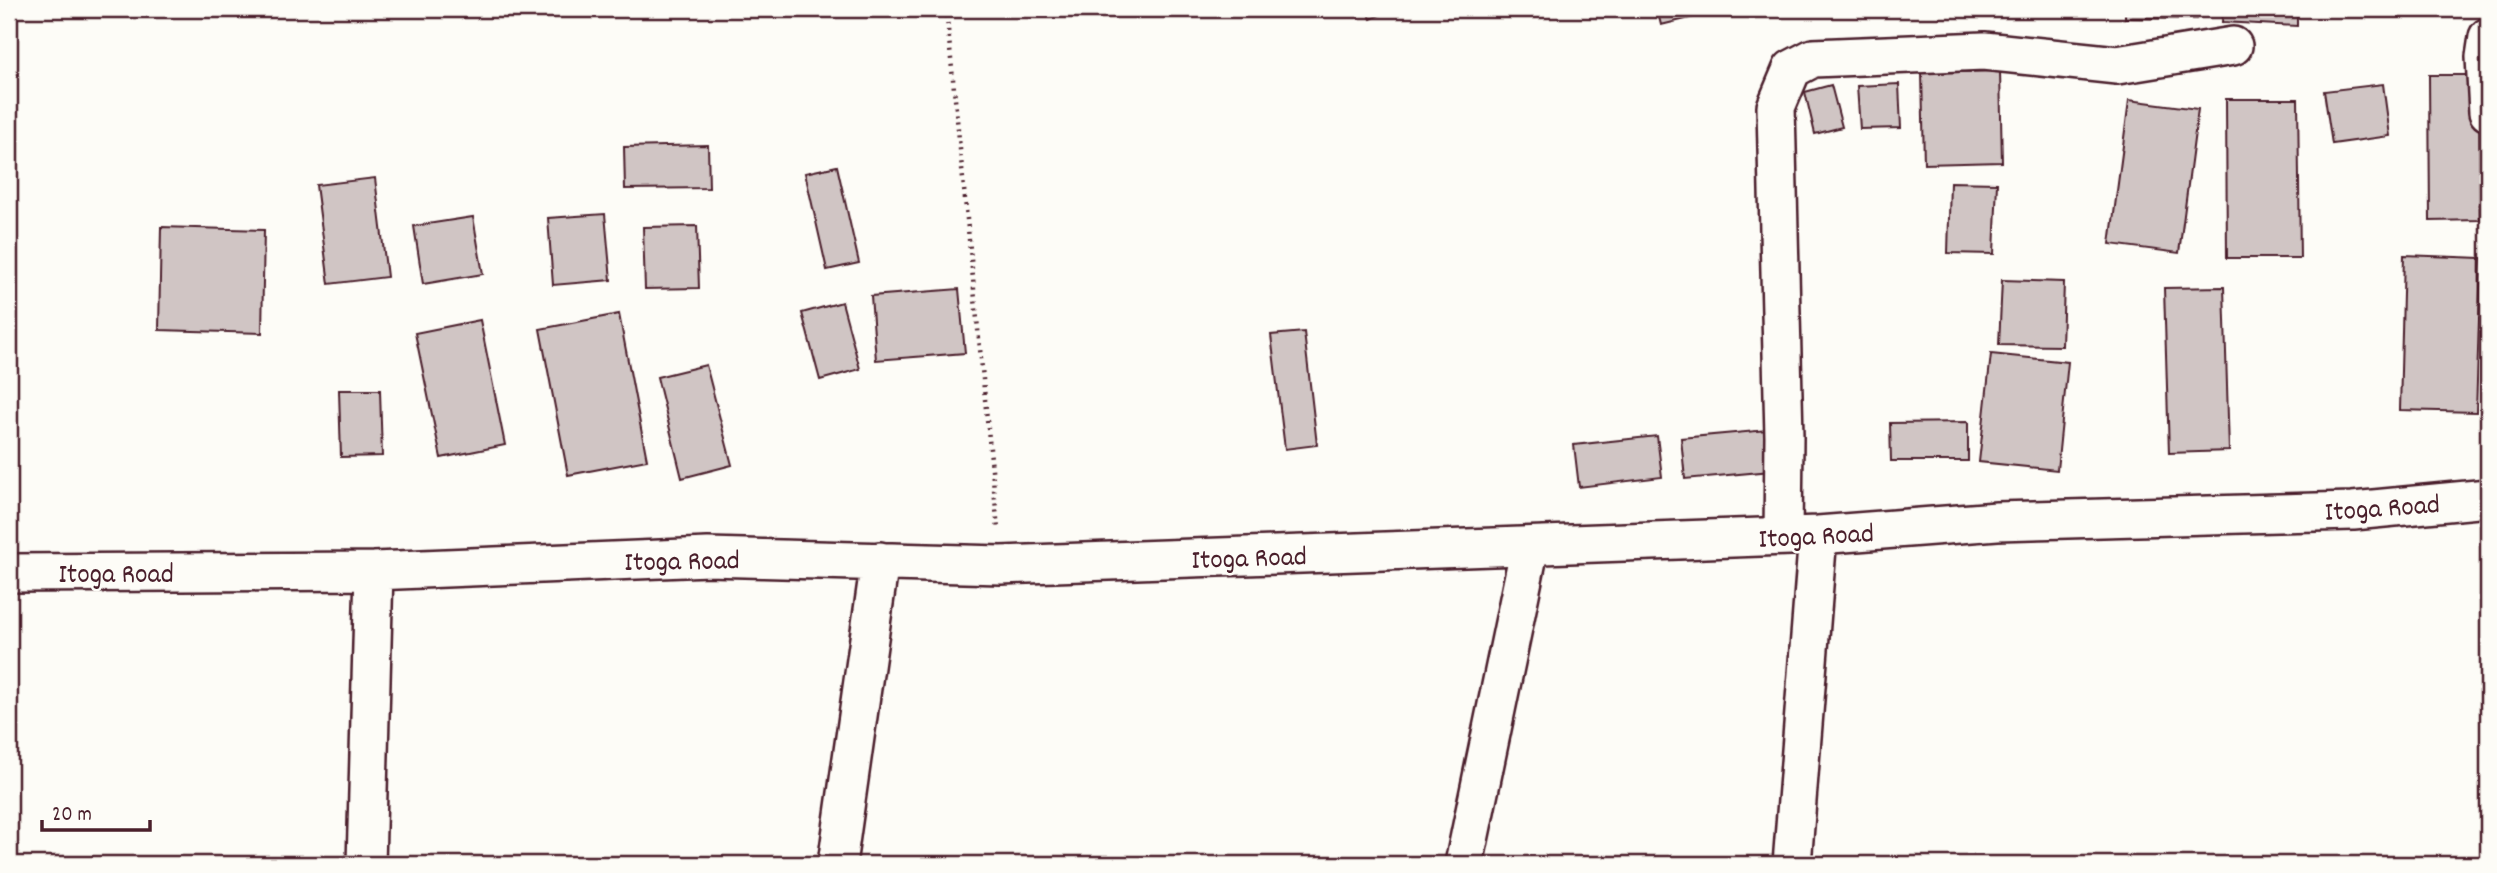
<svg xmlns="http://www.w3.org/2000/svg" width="2497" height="873" font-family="Dekko,sans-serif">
	<rect width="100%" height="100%" fill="#fdfcf7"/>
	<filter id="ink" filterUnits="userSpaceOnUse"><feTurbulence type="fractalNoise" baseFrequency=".0143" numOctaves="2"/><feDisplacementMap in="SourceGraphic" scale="14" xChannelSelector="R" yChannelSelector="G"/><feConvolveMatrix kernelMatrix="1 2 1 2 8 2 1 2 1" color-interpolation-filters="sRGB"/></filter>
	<g filter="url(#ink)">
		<path fill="#d0c5c4" stroke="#4a1f2b" stroke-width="2" d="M 1366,9 L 1393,9 L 1371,19 Z
			M 1657,9 L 1727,9 L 1661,25 Z
			M 2125,9 L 2197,9 L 2197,19 L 2125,18 Z
			M 2223,9 L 2297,9 L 2297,26 L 2222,22 Z
			M 2000,71 L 2002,162 L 1924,164 L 1922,73 Z
			M 2429,75 L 2479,75 L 2480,220 L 2430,221 Z
			M 1899,84 L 1901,128 L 1860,129 L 1857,86 Z
			M 2383,84 L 2390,136 L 2332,144 L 2324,91 Z
			M 1831,85 L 1842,127 L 1815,134 L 1805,92 Z
			M 2226,99 L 2298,99 L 2300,258 L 2227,258 Z
			M 2129,100 L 2198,109 L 2179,253 L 2110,244 Z
			M 708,145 L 709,188 L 625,189 L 624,147 Z
			M 837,166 L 859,263 L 827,270 L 805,173 Z
			M 375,178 L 387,277 L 329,284 L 316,185 Z
			M 1950,182 L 1997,183 L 1994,254 L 1948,253 Z
			M 605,214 L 611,280 L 553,285 L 548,218 Z
			M 473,217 L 483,274 L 423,284 L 414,226 Z
			M 697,226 L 699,288 L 645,289 L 643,227 Z
			M 161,227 L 264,230 L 262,333 L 159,330 Z
			M 2404,255 L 2481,258 L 2476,412 L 2400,410 Z
			M 2002,280 L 2064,282 L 2062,346 L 1999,345 Z
			M 2224,287 L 2229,451 L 2169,453 L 2164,288 Z
			M 959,289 L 965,353 L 876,360 L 871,296 Z
			M 842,302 L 860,369 L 820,380 L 802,313 Z
			M 619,314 L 647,460 L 568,475 L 540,329 Z
			M 480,320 L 505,445 L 441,458 L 415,333 Z
			M 1304,332 L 1317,445 L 1285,449 L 1271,335 Z
			M 1991,354 L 2068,362 L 2057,470 L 1979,462 Z
			M 706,365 L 732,465 L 682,478 L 657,377 Z
			M 339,390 L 380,390 L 382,456 L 341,457 Z
			M 1968,422 L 1968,461 L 1891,461 L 1890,423 Z
			M 1767,430 L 1771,471 L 1685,479 L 1681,438 Z
			M 1657,436 L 1662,477 L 1579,487 L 1574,445 Z"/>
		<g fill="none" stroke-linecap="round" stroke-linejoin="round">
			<defs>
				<path id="minor" d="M 2488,37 L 2485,57 L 2488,112
					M 1783,536 L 1784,437 L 1776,107 L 1792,69 L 1813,58 L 1984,51 L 2117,65 L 2233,46
					M 9,573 L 374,571 L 708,557 L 1001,565 L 1818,535 L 1997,521 L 2353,511 L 2488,498
					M 366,864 L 374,571
					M 837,864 L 880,561
					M 1464,864 L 1530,546
					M 1792,864 L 1818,535"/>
			</defs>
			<use href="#minor" stroke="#4a1f2b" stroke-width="42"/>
			<path stroke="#4a1f2b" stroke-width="4.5" stroke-dasharray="2 5" stroke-linecap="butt" d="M 946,9 L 998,529"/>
			<use href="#minor" stroke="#fdfcf7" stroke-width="37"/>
		</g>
	</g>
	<g text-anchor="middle" stroke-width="5" stroke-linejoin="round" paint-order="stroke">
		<g font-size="28" fill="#4a1f2b" stroke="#fdfcf7">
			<text transform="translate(2382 506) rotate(-4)" y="10">Itoga Road</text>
			<text transform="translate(1816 534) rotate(-3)" y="10">Itoga Road</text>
			<text transform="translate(1249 556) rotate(-2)" y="10">Itoga Road</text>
			<text transform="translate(682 559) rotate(-1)" y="10">Itoga Road</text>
			<text x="116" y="582">Itoga Road</text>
		</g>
	</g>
	<rect width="2497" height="873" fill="none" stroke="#fdfcf7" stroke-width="35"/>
	<rect x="18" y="18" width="2462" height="838" fill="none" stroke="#4a1f2b" stroke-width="2.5" filter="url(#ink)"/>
	<path d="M42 820v10h108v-10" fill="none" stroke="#4a1f2b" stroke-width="3.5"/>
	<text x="52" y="820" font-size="21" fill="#4a1f2b" stroke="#fdfcf7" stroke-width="5" paint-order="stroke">20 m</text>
</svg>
